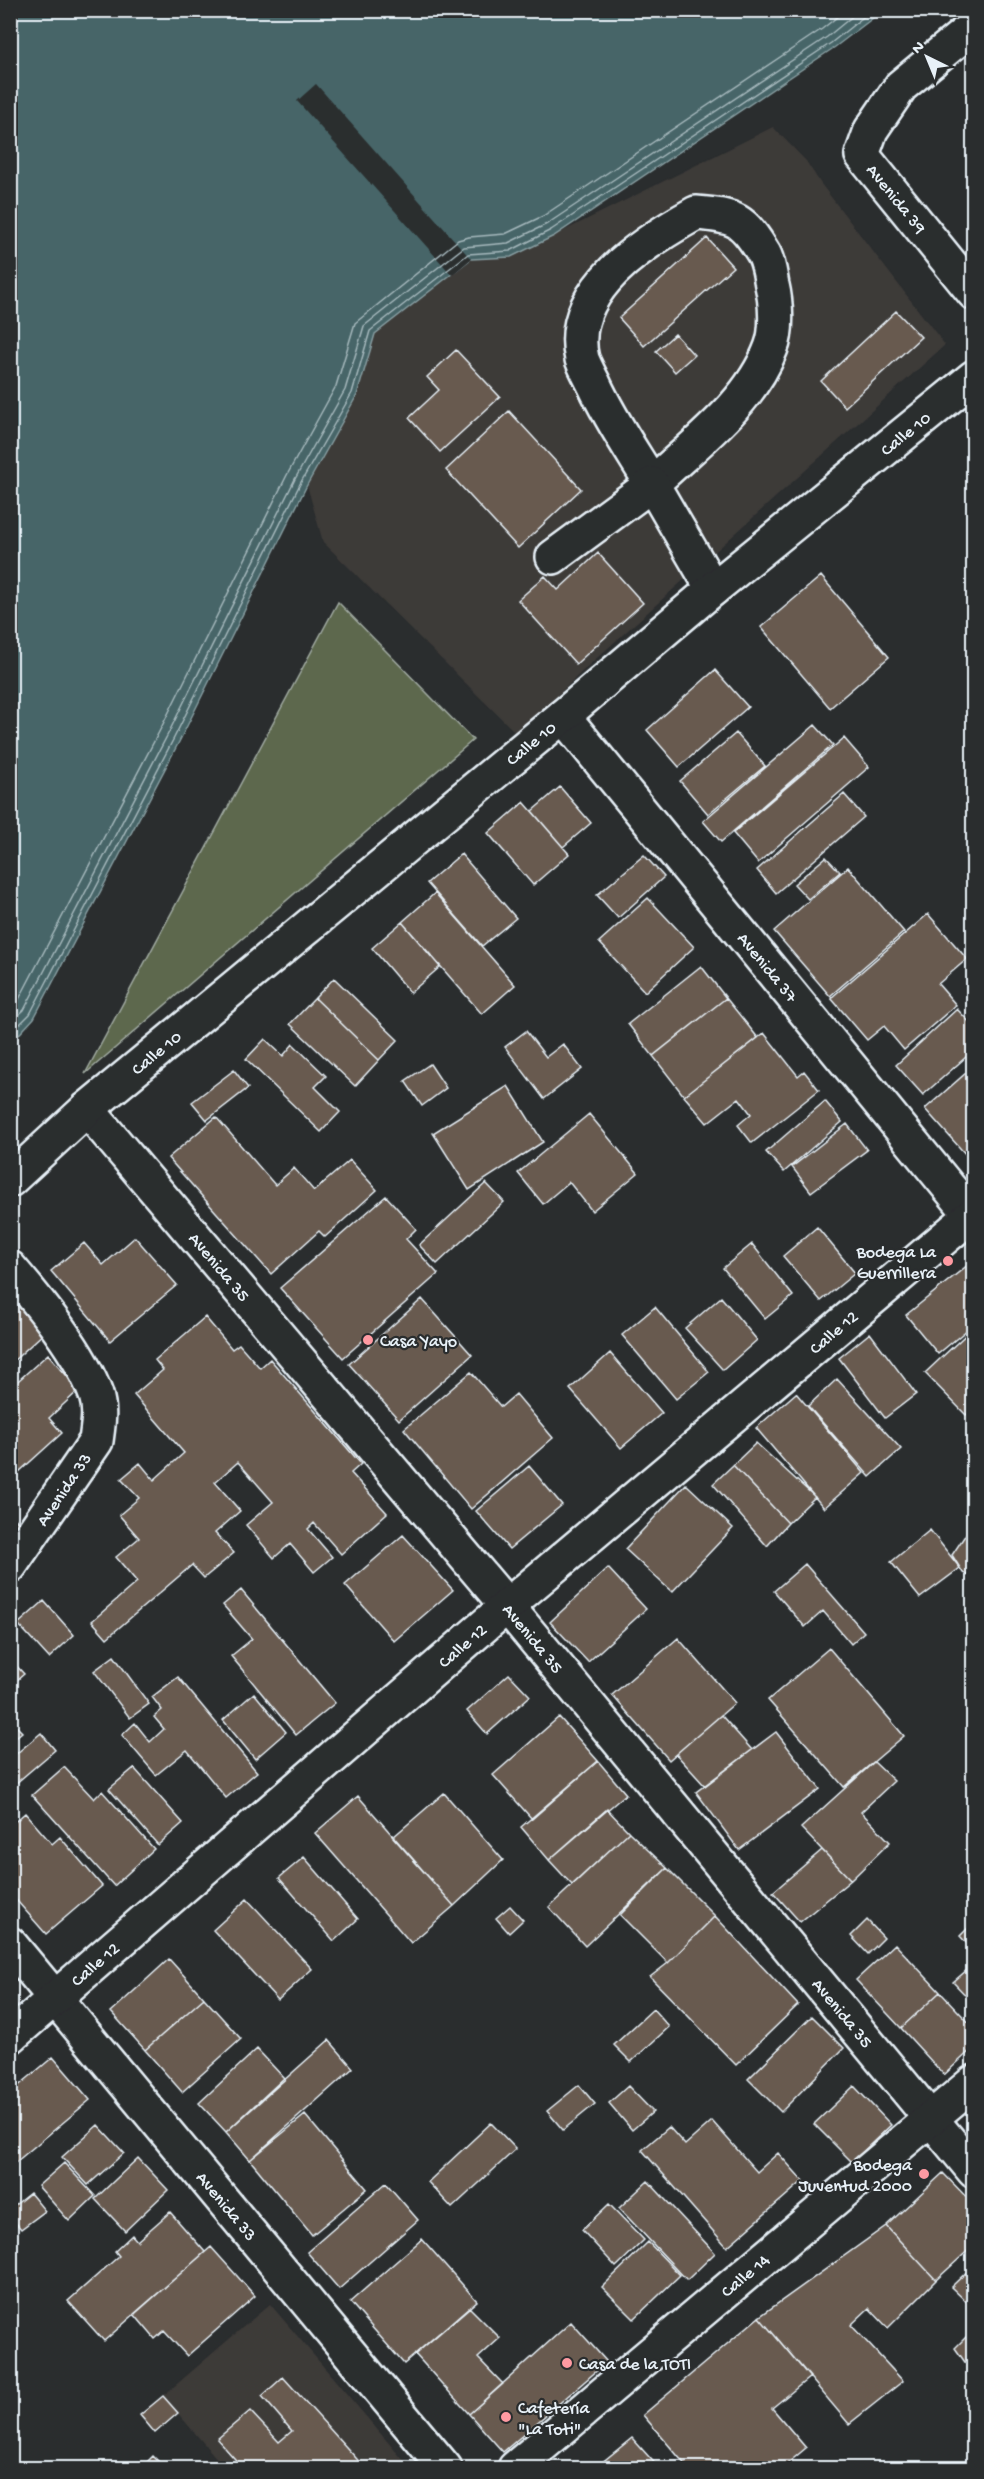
<svg xmlns="http://www.w3.org/2000/svg" width="984" height="2479" font-family="'Gochi Hand',sans-serif">
	<rect width="100%" height="100%" fill="#2a2d2e"/>
	<filter id="ink" filterUnits="userSpaceOnUse"><feTurbulence type="fractalNoise" baseFrequency=".0167" numOctaves="2"/><feDisplacementMap in="SourceGraphic" scale="12" xChannelSelector="R" yChannelSelector="G"/><feConvolveMatrix kernelMatrix="1 2 1 2 8 2 1 2 1" color-interpolation-filters="sRGB"/></filter>
	<g filter="url(#ink)">
		<path fill="#3d3a38" d="M 773,127 L 806,161 L 821,184 L 945,345 L 588,666 L 517,734 L 323,542 L 307,485 L 357,395 L 375,334 L 471,259 L 511,257 Z
			M 270,2304 L 410,2468 L 225,2468 L 163,2396 Z"/>
		<path fill="#5d674e" stroke="#a2aca3" stroke-width="1.5" d="M 338,602 L 473,740 L 85,1074 Z"/>
		<path fill="#466567" stroke="#879da1" stroke-width="1.5" d="M 11,11 L 882,11 L 835,47 L 554,236 L 511,257 L 471,259 L 375,334 L 357,395 L 307,485 L 180,740 L 34,1018 L 11,1043 Z"/>
		<path fill="#2a2d2e" d="M 316,84 L 471,259 L 452,275 L 297,101 Z"/>
		<g fill="none" stroke-linecap="round" stroke-linejoin="round">
			<path stroke="#a7b9be" stroke-width="1.5" d="M 10,1011 L 16,1005 L 160,730 L 287,475 L 336,386 L 355,323 L 458,240 L 469,237 L 505,234 L 543,216 L 822,29 L 846,10
				M 10,1023 L 24,1010 L 168,734 L 295,479 L 345,390 L 364,326 L 464,247 L 508,243 L 547,224 L 827,37 L 860,10
				M 10,1034 L 30,1014 L 174,738 L 301,482 L 352,393 L 370,331 L 468,254 L 510,251 L 551,230 L 831,43 L 872,10"/>
		</g>
		<path fill="#685a4f" stroke="#e8f1f8" stroke-width="1.5" d="M 707,238 L 733,267 L 644,346 L 619,318 Z
			M 896,311 L 921,337 L 845,407 L 821,381 Z
			M 675,334 L 694,355 L 675,372 L 656,351 Z
			M 456,350 L 500,397 L 440,452 L 409,418 L 439,390 L 427,377 Z
			M 509,411 L 581,489 L 518,548 L 446,470 Z
			M 598,553 L 643,603 L 576,664 L 518,600 L 545,576 L 558,590 Z
			M 821,576 L 889,657 L 830,708 L 761,627 Z
			M 715,670 L 748,707 L 679,767 L 647,730 Z
			M 815,725 L 833,745 L 721,842 L 703,821 Z
			M 736,733 L 765,766 L 708,814 L 680,781 Z
			M 844,738 L 869,767 L 758,863 L 733,833 Z
			M 560,787 L 591,823 L 563,847 L 532,811 Z
			M 844,794 L 864,817 L 776,893 L 757,870 Z
			M 524,802 L 569,854 L 533,885 L 488,833 Z
			M 461,854 L 516,918 L 482,946 L 427,883 Z
			M 644,855 L 664,877 L 618,918 L 597,895 Z
			M 826,857 L 840,872 L 808,899 L 794,884 Z
			M 848,867 L 904,932 L 830,996 L 774,931 Z
			M 435,893 L 515,985 L 482,1014 L 402,922 Z
			M 648,898 L 694,947 L 645,992 L 599,942 Z
			M 928,914 L 967,959 L 938,984 L 956,1005 L 904,1050 L 884,1026 L 867,1040 L 831,998 Z
			M 402,922 L 440,967 L 410,993 L 372,948 Z
			M 701,966 L 726,998 L 653,1056 L 628,1024 Z
			M 334,978 L 398,1040 L 379,1060 L 315,998 Z
			M 315,998 L 379,1060 L 355,1086 L 290,1024 Z
			M 726,998 L 758,1038 L 684,1096 L 653,1056 Z
			M 957,1009 L 974,1027 L 974,1050 L 923,1095 L 896,1065 Z
			M 526,1031 L 546,1057 L 563,1044 L 582,1069 L 544,1099 L 505,1047 Z
			M 764,1033 L 798,1076 L 804,1071 L 819,1090 L 752,1143 L 738,1125 L 751,1114 L 739,1098 L 707,1123 L 684,1096 Z
			M 265,1039 L 283,1056 L 293,1044 L 326,1076 L 315,1087 L 340,1112 L 321,1132 L 246,1059 Z
			M 430,1064 L 446,1088 L 422,1106 L 405,1081 Z
			M 974,1066 L 974,1152 L 968,1157 L 925,1109 Z
			M 234,1070 L 248,1088 L 207,1120 L 192,1102 Z
			M 508,1086 L 543,1142 L 469,1190 L 433,1133 Z
			M 825,1101 L 842,1122 L 784,1172 L 766,1152 Z
			M 589,1114 L 638,1173 L 592,1211 L 569,1182 L 543,1204 L 518,1173 Z
			M 216,1117 L 275,1185 L 294,1168 L 314,1191 L 350,1160 L 377,1190 L 325,1237 L 319,1231 L 271,1274 L 168,1158 Z
			M 847,1124 L 867,1150 L 811,1192 L 792,1167 Z
			M 486,1183 L 504,1202 L 437,1264 L 419,1245 Z
			M 386,1196 L 416,1229 L 406,1239 L 438,1274 L 343,1358 L 280,1288 Z
			M 817,1227 L 855,1273 L 821,1301 L 783,1256 Z
			M 135,1237 L 177,1285 L 110,1341 L 51,1271 L 84,1243 L 103,1265 Z
			M 752,1244 L 793,1296 L 765,1319 L 723,1268 Z
			M 974,1260 L 974,1324 L 938,1354 L 906,1315 Z
			M 10,1295 L 45,1332 L 10,1364 Z
			M 721,1297 L 757,1340 L 723,1370 L 685,1328 Z
			M 422,1299 L 472,1355 L 399,1420 L 349,1364 Z
			M 655,1307 L 709,1372 L 676,1399 L 622,1335 Z
			M 205,1317 L 232,1349 L 239,1344 L 260,1368 L 270,1359 L 361,1464 L 351,1473 L 387,1513 L 341,1554 L 314,1523 L 308,1529 L 332,1557 L 314,1572 L 290,1544 L 274,1558 L 246,1525 L 273,1502 L 238,1462 L 215,1482 L 240,1511 L 215,1533 L 234,1553 L 204,1578 L 192,1565 L 107,1638 L 92,1621 L 137,1582 L 116,1557 L 139,1538 L 119,1515 L 139,1498 L 121,1479 L 140,1463 L 154,1480 L 184,1453 L 134,1395 L 163,1370 L 155,1360 Z
			M 974,1327 L 974,1408 L 966,1415 L 925,1373 Z
			M 870,1333 L 916,1394 L 885,1418 L 839,1358 Z
			M 610,1353 L 662,1413 L 621,1448 L 570,1389 Z
			M 48,1354 L 79,1390 L 49,1418 L 62,1433 L 10,1480 L 10,1388 Z
			M 471,1372 L 501,1407 L 516,1394 L 553,1438 L 471,1509 L 404,1429 Z
			M 837,1379 L 901,1449 L 870,1477 L 808,1406 Z
			M 796,1393 L 864,1473 L 824,1508 L 756,1428 Z
			M 756,1443 L 815,1497 L 788,1523 L 733,1465 Z
			M 733,1465 L 788,1523 L 767,1546 L 713,1484 Z
			M 529,1466 L 562,1505 L 509,1549 L 476,1511 Z
			M 686,1484 L 733,1528 L 672,1592 L 625,1549 Z
			M 10,1513 L 28,1533 L 10,1549 Z
			M 974,1522 L 974,1579 L 963,1573 L 952,1555 Z
			M 930,1530 L 960,1568 L 920,1598 L 891,1562 Z
			M 403,1535 L 453,1590 L 394,1641 L 345,1585 Z
			M 805,1564 L 864,1632 L 851,1644 L 823,1611 L 805,1627 L 774,1591 Z
			M 608,1568 L 646,1609 L 588,1662 L 550,1622 Z
			M 241,1590 L 335,1703 L 296,1735 L 231,1656 L 252,1639 L 223,1605 Z
			M 44,1601 L 74,1635 L 49,1658 L 18,1624 Z
			M 678,1638 L 735,1703 L 669,1760 L 612,1695 Z
			M 829,1648 L 904,1736 L 844,1787 L 768,1700 Z
			M 114,1656 L 149,1704 L 130,1718 L 94,1671 Z
			M 10,1659 L 24,1674 L 10,1686 Z
			M 509,1674 L 530,1696 L 487,1734 L 467,1711 Z
			M 178,1677 L 257,1772 L 226,1798 L 187,1750 L 156,1775 L 122,1735 L 135,1723 L 150,1742 L 164,1729 L 154,1717 L 162,1710 L 152,1697 Z
			M 254,1693 L 286,1732 L 255,1759 L 223,1720 Z
			M 721,1715 L 752,1750 L 705,1786 L 676,1754 Z
			M 559,1717 L 598,1761 L 532,1819 L 493,1775 Z
			M 10,1720 L 22,1732 L 10,1742 Z
			M 776,1732 L 820,1789 L 739,1850 L 696,1792 Z
			M 41,1733 L 55,1750 L 15,1784 L 10,1779 L 10,1759 Z
			M 598,1761 L 626,1794 L 549,1860 L 521,1827 Z
			M 874,1762 L 894,1781 L 861,1812 L 890,1842 L 851,1880 L 801,1828 Z
			M 64,1767 L 94,1799 L 102,1791 L 154,1849 L 114,1886 L 32,1795 Z
			M 134,1768 L 183,1823 L 158,1845 L 109,1789 Z
			M 444,1793 L 503,1860 L 454,1906 L 393,1837 Z
			M 358,1796 L 454,1906 L 411,1943 L 315,1833 Z
			M 607,1809 L 629,1832 L 572,1885 L 549,1860 Z
			M 25,1813 L 52,1844 L 60,1837 L 102,1886 L 46,1934 L 10,1893 L 10,1826 Z
			M 629,1832 L 667,1868 L 585,1946 L 549,1907 Z
			M 822,1850 L 851,1880 L 800,1922 L 773,1892 Z
			M 304,1857 L 358,1919 L 334,1941 L 279,1878 Z
			M 667,1868 L 715,1916 L 668,1963 L 620,1915 Z
			M 247,1899 L 312,1969 L 278,2000 L 213,1930 Z
			M 510,1906 L 523,1920 L 509,1933 L 496,1918 Z
			M 715,1916 L 798,2005 L 736,2065 L 650,1977 L 668,1963 Z
			M 867,1920 L 884,1938 L 868,1954 L 851,1936 Z
			M 974,1922 L 974,1951 L 960,1936 Z
			M 895,1944 L 940,1992 L 901,2028 L 856,1980 Z
			M 169,1959 L 204,1998 L 145,2050 L 111,2012 Z
			M 974,1964 L 974,2004 L 953,1982 Z
			M 940,1992 L 974,2028 L 974,2047 L 944,2075 L 901,2028 Z
			M 204,1998 L 241,2039 L 182,2092 L 145,2050 Z
			M 653,2009 L 669,2027 L 631,2062 L 614,2045 Z
			M 812,2016 L 844,2048 L 781,2112 L 748,2079 Z
			M 329,2040 L 353,2068 L 250,2160 L 226,2132 Z
			M 257,2049 L 284,2078 L 226,2132 L 199,2103 Z
			M 53,2057 L 90,2100 L 10,2167 L 10,2093 Z
			M 579,2085 L 595,2104 L 563,2130 L 547,2111 Z
			M 628,2086 L 653,2112 L 632,2130 L 609,2103 Z
			M 854,2086 L 891,2125 L 852,2162 L 814,2124 Z
			M 305,2115 L 367,2189 L 312,2235 L 250,2160 Z
			M 712,2121 L 757,2172 L 778,2153 L 803,2181 L 727,2247 L 642,2150 L 669,2127 L 685,2145 Z
			M 491,2123 L 516,2149 L 452,2208 L 428,2182 Z
			M 98,2125 L 124,2153 L 88,2185 L 62,2157 Z
			M 138,2158 L 168,2190 L 125,2231 L 95,2199 Z
			M 64,2163 L 95,2196 L 69,2221 L 38,2186 Z
			M 943,2173 L 974,2205 L 974,2245 L 936,2280 L 886,2226 Z
			M 648,2181 L 715,2253 L 687,2280 L 619,2208 Z
			M 386,2183 L 418,2220 L 339,2289 L 307,2252 Z
			M 30,2193 L 45,2211 L 21,2229 L 10,2216 L 10,2209 Z
			M 609,2204 L 644,2240 L 616,2267 L 582,2230 Z
			M 170,2212 L 205,2252 L 104,2341 L 68,2301 L 119,2256 L 115,2251 L 132,2235 L 137,2241 Z
			M 886,2226 L 936,2280 L 888,2328 L 869,2308 L 851,2325 L 903,2381 L 849,2424 L 759,2317 Z
			M 422,2239 L 477,2301 L 404,2364 L 350,2302 Z
			M 648,2242 L 680,2275 L 634,2319 L 602,2287 Z
			M 211,2247 L 255,2296 L 187,2356 L 164,2331 L 155,2339 L 134,2314 Z
			M 974,2265 L 974,2309 L 951,2287 Z
			M 469,2307 L 500,2338 L 478,2358 L 503,2384 L 469,2414 L 415,2354 Z
			M 759,2317 L 810,2377 L 772,2408 L 806,2448 L 782,2468 L 688,2468 L 643,2415 Z
			M 571,2322 L 607,2362 L 503,2452 L 469,2414 Z
			M 974,2329 L 974,2375 L 955,2348 Z
			M 283,2377 L 365,2468 L 243,2468 L 217,2439 L 250,2411 L 279,2442 L 292,2431 L 262,2396 Z
			M 163,2396 L 178,2413 L 155,2433 L 140,2415 Z
			M 632,2438 L 659,2468 L 595,2468 Z
			M 153,2456 L 165,2468 L 141,2468 Z"/>
		<g fill="none" stroke-linecap="round" stroke-linejoin="round">
			<defs>
				<g id="minor">
					<path id="s1" d="M 974,26 L 901,86 L 871,130 L 862,155 L 974,293"/>
					<path d="M 696,213 C 736,216 743,219 764,254 C 769,264 770,275 772,285 C 776,302 778,331 771,348 C 750,404 694,444 652,484 C 632,451 610,419 594,384 C 590,376 585,367 582,359 C 565,290 646,241 696,213 Z"/>
					<path d="M 553,557 L 652,484 L 713,589"/>
					<path id="s2" d="M 563,716 L 974,1218"/>
					<path id="s3" d="M 87,1109 L 507,1606 L 974,2171"/>
					<path d="M 10,1268 C 40,1303 81,1353 96,1395 C 101,1410 98,1426 96,1441 L 10,1566"/>
					<path id="s4" d="M 10,1944 L 445,2468"/>
					<path id="s5" d="M 10,2037 L 507,1606 L 974,1213"/>
					<path id="s6" d="M 515,2468 L 974,2082"/>
				</g>
				<g id="major">
					<path id="s7" d="M 10,1180 L 87,1109 L 563,716 L 713,589 L 974,377"/>
				</g>
			</defs>
			<use href="#minor" stroke="#e8f1f8" stroke-width="38"/>
			<use href="#major" stroke="#e8f1f8" stroke-width="38"/>
			<use href="#minor" stroke="#2a2d2e" stroke-width="33"/>
			<use href="#major" stroke="#2a2d2e" stroke-width="33"/>
		</g>
	</g>
	<g fill="#ff9aa2" stroke="#2a2d2e" stroke-width="2">
		<circle cx="948" cy="1261" r="6"/>
		<circle cx="368" cy="1340" r="6"/>
		<circle cx="924" cy="2174" r="6"/>
		<circle cx="567" cy="2363" r="6"/>
		<circle cx="506" cy="2417" r="6"/>
	</g>
	<g text-anchor="middle" stroke-width="4.5" stroke-linejoin="round" paint-order="stroke">
		<g font-size="18" fill="#e8f1f8" stroke="#2a2d2e">
			<text dy="6" stroke="none"><textPath href="#s1" startOffset="230">Avenida 39</textPath></text>
			<text dy="6" stroke="none"><textPath href="#s7" startOffset="1166">Calle 10</textPath></text>
			<text dy="6" stroke="none"><textPath href="#s7" startOffset="680">Calle 10</textPath></text>
			<text dy="6" stroke="none"><textPath href="#s2" startOffset="324">Avenida 37</textPath></text>
			<text dy="6" stroke="none"><textPath href="#s7" startOffset="194">Calle 10</textPath></text>
			<text dy="6" stroke="none"><textPath href="#s3" startOffset="206">Avenida 35</textPath></text>
			<text dy="6" stroke="none"><textPath href="#s5" startOffset="1084">Calle 12</textPath></text>
			<text transform="translate(63 1489) rotate(-56)" y="6">Avenida 33</text>
			<text dy="6" stroke="none"><textPath href="#s3" startOffset="692">Avenida 35</textPath></text>
			<text dy="6" stroke="none"><textPath href="#s5" startOffset="598">Calle 12</textPath></text>
			<text dy="6" stroke="none"><textPath href="#s5" startOffset="112">Calle 12</textPath></text>
			<text dy="6" stroke="none"><textPath href="#s3" startOffset="1178">Avenida 35</textPath></text>
			<text dy="6" stroke="none"><textPath href="#s4" startOffset="340">Avenida 33</textPath></text>
			<text dy="6" stroke="none"><textPath href="#s6" startOffset="300">Calle 14</textPath></text>
		</g>
		<g font-size="18" fill="#e8f1f8" stroke="#2a2d2e" text-anchor="start">
			<text x="936" y="1257" text-anchor="end">Bodega La<tspan x="936" dy="21">Guerrillera</tspan></text>
			<text x="380" y="1346">Casa Yayo</text>
			<text x="912" y="2170" text-anchor="end">Bodega<tspan x="912" dy="21">Juventud 2000</tspan></text>
			<text x="579" y="2369">Casa de la TOTI</text>
			<text x="518" y="2413">Cafetería<tspan x="518" dy="21">"La Toti"</tspan></text>
		</g>
	</g>
	<rect width="984" height="2479" fill="none" stroke="#2a2d2e" stroke-width="36"/>
	<rect x="18" y="18" width="948" height="2443" fill="none" stroke="#e8f1f8" stroke-width="2" filter="url(#ink)"/>
	<g transform="translate(927 57) rotate(317)" stroke="#2a2d2e" stroke-width="4.5" paint-order="stroke">
	<path d="M0-4.5L10 22L0 15L-10 22Z" fill="#e8f1f8"/>
	<text y="-9" font-size="16" font-weight="bold" text-anchor="middle" fill="#e8f1f8">N</text>
	</g>
</svg>
